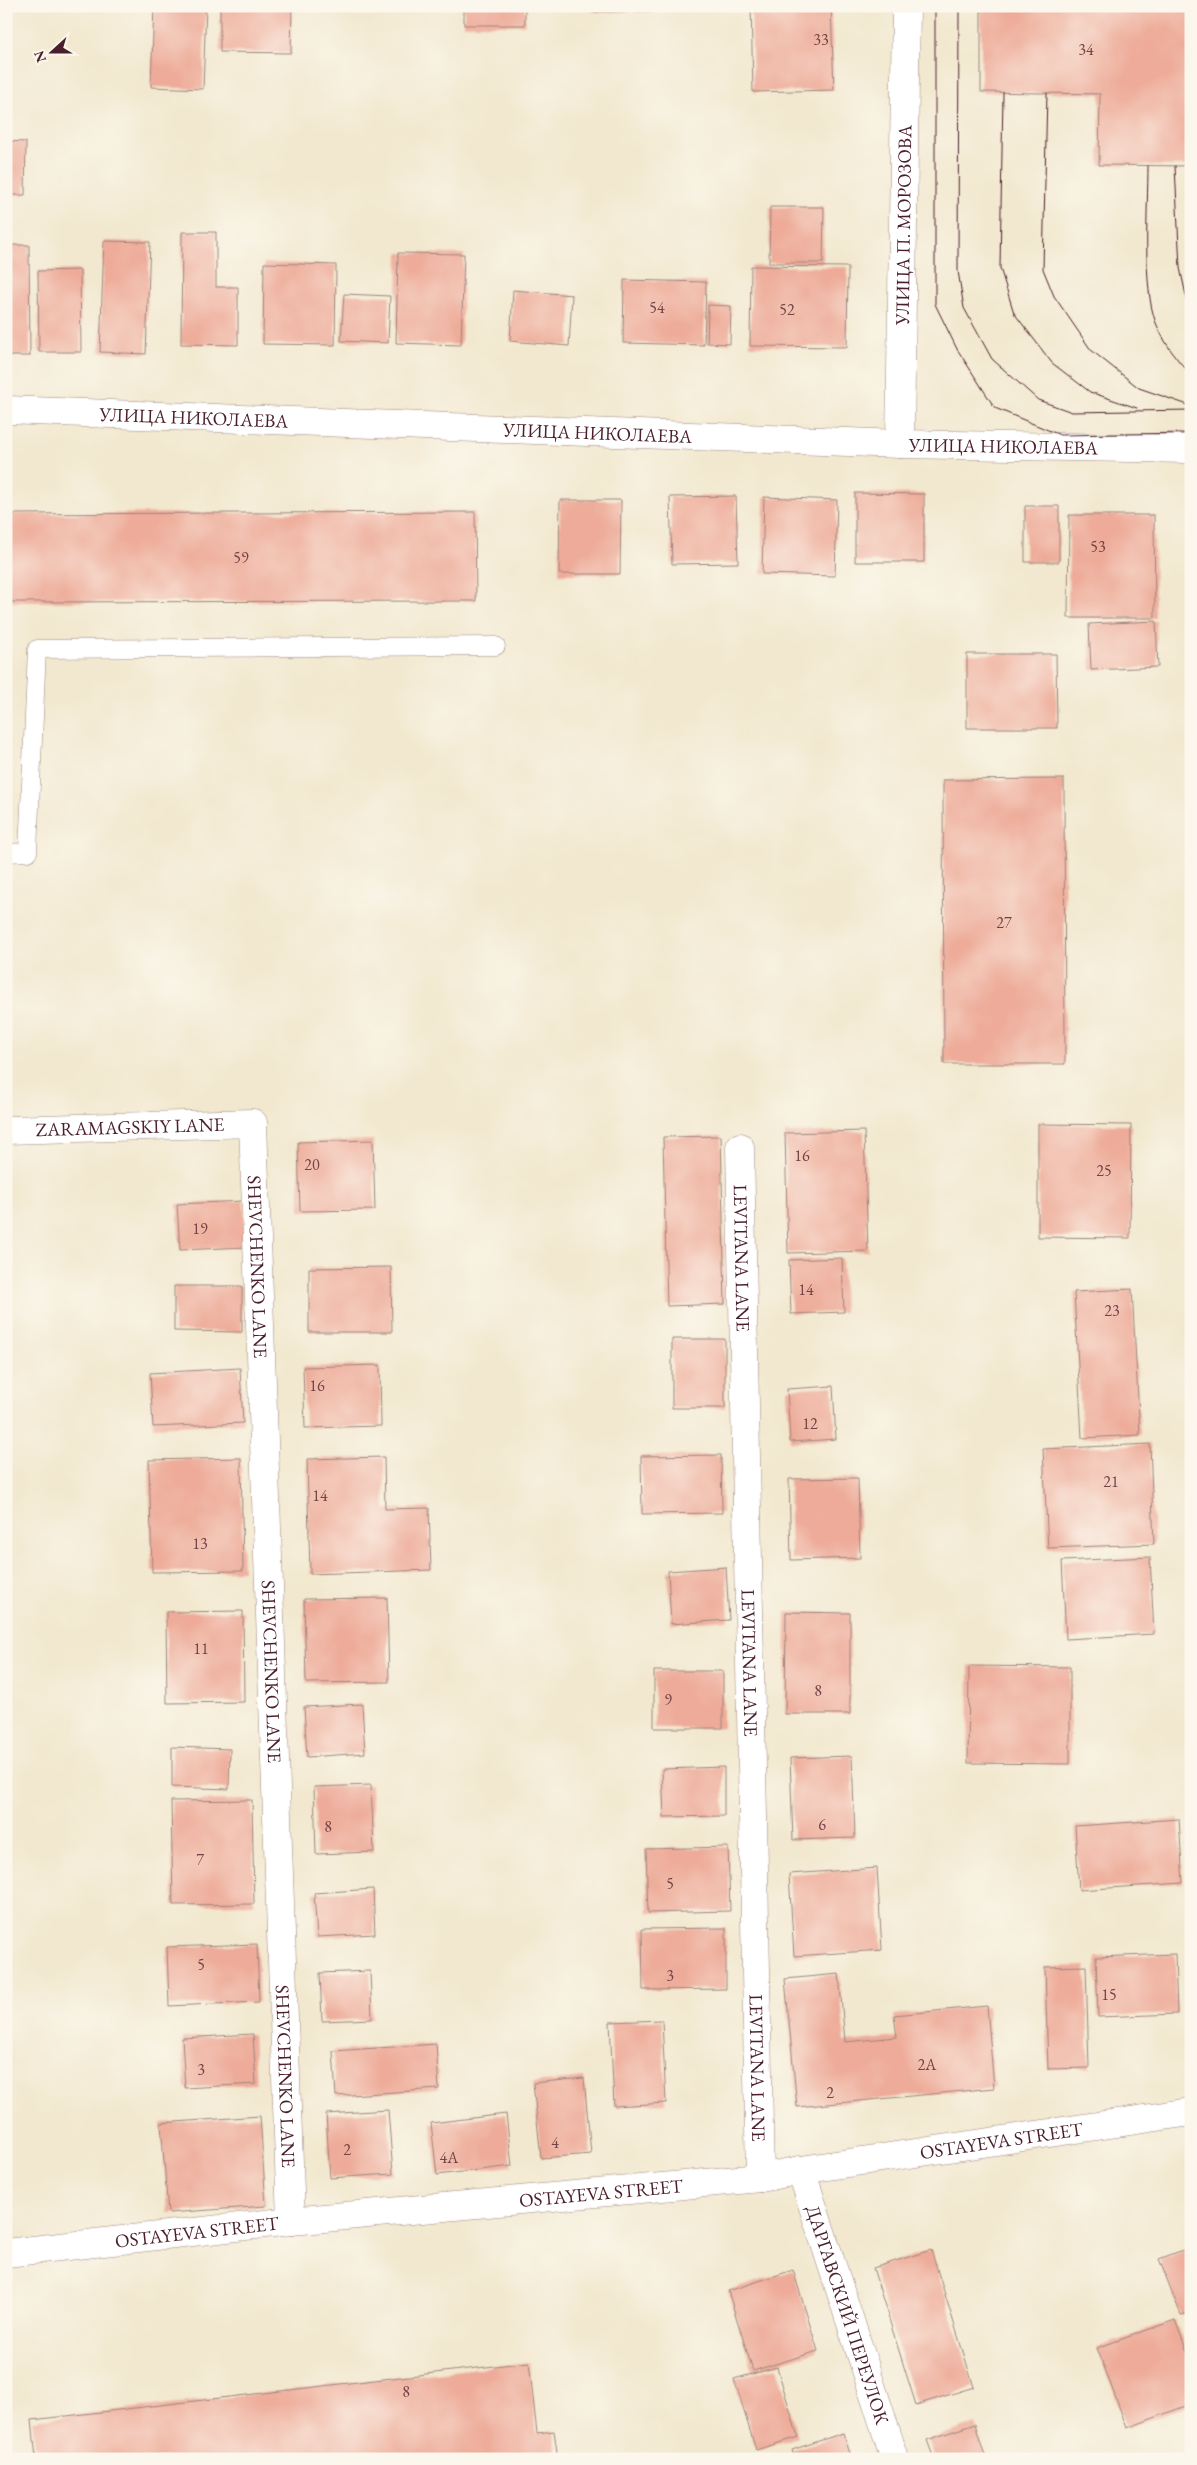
<svg xmlns="http://www.w3.org/2000/svg" width="1197" height="2465" font-family="'EB Garamond',serif">
	<rect width="100%" height="100%" fill="#fbf7ec"/>
	<filter id="ink" filterUnits="userSpaceOnUse"><feTurbulence type="fractalNoise" baseFrequency=".02" numOctaves="2"/><feDisplacementMap in="SourceGraphic" scale="10" xChannelSelector="R" yChannelSelector="G"/><feConvolveMatrix kernelMatrix="1 2 1 2 8 2 1 2 1" color-interpolation-filters="sRGB"/></filter>
	<filter id="wash" filterUnits="userSpaceOnUse"><feTurbulence type="fractalNoise" baseFrequency=".0096" numOctaves="4" result="noise"/><feDisplacementMap in="SourceGraphic" scale="20" xChannelSelector="R" yChannelSelector="G"/><feGaussianBlur stdDeviation="1.12" result="paint"/><feColorMatrix in="noise" values="0 0 0 0 0 0 0 0 0 0 0 0 0 0 0 0 0 1.4 0 .05"/><feComposite in="paint" operator="in"/></filter>
	<g filter="url(#wash)">
		<rect width="100%" height="100%" fill="#f2e8cf"/>
		<g id="blocks">
			<path fill="#eeab99" d="M 154,6 L 206,6 L 203,89 L 151,87 Z
				M 220,6 L 292,6 L 291,53 L 220,52 Z
				M 464,6 L 525,6 L 525,25 L 464,25 Z
				M 593,6 L 657,6 L 657,11 L 593,12 Z
				M 751,6 L 831,6 L 834,90 L 753,92 Z
				M 981,6 L 1191,6 L 1191,166 L 1099,165 L 1100,94 L 981,92 Z
				M 6,141 L 26,142 L 25,195 L 6,195 Z
				M 770,207 L 824,207 L 823,263 L 769,263 Z
				M 182,232 L 216,232 L 216,287 L 238,287 L 238,345 L 181,344 Z
				M 104,241 L 150,242 L 146,354 L 100,352 Z
				M 6,245 L 29,245 L 30,356 L 6,356 Z
				M 398,253 L 464,254 L 461,345 L 396,343 Z
				M 264,263 L 336,265 L 335,345 L 263,344 Z
				M 751,266 L 848,267 L 847,347 L 750,346 Z
				M 80,270 L 81,352 L 39,352 L 38,271 Z
				M 624,280 L 706,282 L 704,345 L 623,343 Z
				M 513,290 L 572,295 L 569,346 L 510,341 Z
				M 344,294 L 390,296 L 388,343 L 341,341 Z
				M 708,305 L 731,306 L 730,344 L 707,343 Z
				M 855,493 L 924,494 L 924,562 L 855,562 Z
				M 736,496 L 738,563 L 672,564 L 670,497 Z
				M 764,497 L 837,500 L 835,576 L 762,574 Z
				M 560,500 L 621,500 L 620,574 L 559,574 Z
				M 1025,506 L 1059,506 L 1059,562 L 1025,562 Z
				M 475,512 L 476,601 L 6,602 L 6,514 Z
				M 1069,515 L 1154,515 L 1155,618 L 1068,618 Z
				M 1156,621 L 1158,667 L 1091,670 L 1089,624 Z
				M 967,654 L 1056,654 L 1057,728 L 967,728 Z
				M 1064,779 L 1065,1064 L 944,1064 L 943,780 Z
				M 1038,1124 L 1131,1125 L 1130,1238 L 1038,1237 Z
				M 864,1131 L 868,1251 L 788,1253 L 785,1133 Z
				M 721,1136 L 725,1304 L 667,1306 L 663,1137 Z
				M 373,1140 L 375,1210 L 300,1211 L 298,1142 Z
				M 244,1201 L 246,1247 L 180,1250 L 177,1204 Z
				M 842,1258 L 844,1312 L 791,1314 L 789,1260 Z
				M 391,1267 L 392,1332 L 309,1332 L 309,1268 Z
				M 174,1286 L 242,1286 L 242,1332 L 174,1331 Z
				M 1132,1289 L 1140,1435 L 1082,1438 L 1074,1292 Z
				M 672,1339 L 725,1339 L 725,1408 L 672,1408 Z
				M 380,1365 L 381,1426 L 305,1428 L 303,1367 Z
				M 240,1368 L 243,1423 L 153,1427 L 150,1373 Z
				M 833,1386 L 836,1439 L 790,1442 L 787,1389 Z
				M 1150,1444 L 1154,1544 L 1048,1548 L 1043,1449 Z
				M 721,1455 L 722,1513 L 642,1514 L 641,1456 Z
				M 384,1457 L 385,1509 L 429,1508 L 431,1570 L 310,1574 L 307,1459 Z
				M 241,1458 L 243,1571 L 152,1572 L 149,1460 Z
				M 858,1478 L 860,1558 L 791,1560 L 789,1479 Z
				M 1150,1557 L 1154,1634 L 1066,1639 L 1062,1561 Z
				M 726,1567 L 729,1620 L 671,1624 L 668,1571 Z
				M 387,1598 L 389,1682 L 306,1683 L 304,1599 Z
				M 6,1610 L 8,1610 L 8,1632 L 6,1632 Z
				M 243,1611 L 244,1702 L 167,1703 L 166,1612 Z
				M 786,1612 L 850,1613 L 850,1714 L 785,1714 Z
				M 969,1666 L 1070,1667 L 1070,1764 L 968,1763 Z
				M 654,1671 L 723,1671 L 723,1728 L 654,1728 Z
				M 362,1704 L 365,1753 L 307,1757 L 304,1707 Z
				M 172,1747 L 230,1749 L 229,1789 L 172,1787 Z
				M 852,1756 L 855,1838 L 793,1840 L 790,1758 Z
				M 724,1767 L 724,1816 L 664,1817 L 662,1769 Z
				M 371,1785 L 374,1852 L 316,1854 L 314,1787 Z
				M 252,1800 L 254,1904 L 173,1905 L 171,1801 Z
				M 1179,1819 L 1183,1883 L 1079,1890 L 1075,1826 Z
				M 728,1847 L 730,1911 L 648,1913 L 646,1849 Z
				M 877,1868 L 882,1950 L 794,1956 L 789,1874 Z
				M 373,1889 L 375,1934 L 317,1937 L 314,1893 Z
				M 726,1928 L 726,1989 L 643,1990 L 642,1929 Z
				M 257,1944 L 259,2002 L 169,2006 L 167,1947 Z
				M 1175,1954 L 1177,2014 L 1098,2017 L 1096,1957 Z
				M 1086,1966 L 1089,2068 L 1048,2069 L 1045,1967 Z
				M 370,1971 L 372,2019 L 322,2021 L 320,1973 Z
				M 839,1974 L 845,2042 L 897,2037 L 894,2015 L 987,2006 L 994,2088 L 797,2107 L 785,1979 Z
				M 662,2020 L 666,2103 L 614,2106 L 610,2022 Z
				M 253,2034 L 256,2084 L 185,2088 L 182,2038 Z
				M 436,2044 L 439,2089 L 336,2096 L 333,2051 Z
				M 584,2078 L 591,2154 L 541,2158 L 533,2083 Z
				M 388,2110 L 393,2174 L 330,2178 L 326,2114 Z
				M 506,2114 L 512,2166 L 437,2175 L 431,2123 Z
				M 260,2116 L 266,2206 L 168,2213 L 161,2123 Z
				M 1191,2247 L 1191,2312 L 1181,2315 L 1159,2259 Z
				M 931,2250 L 974,2387 L 916,2405 L 873,2268 Z
				M 793,2270 L 818,2351 L 753,2371 L 728,2291 Z
				M 1175,2320 L 1191,2362 L 1191,2404 L 1127,2428 L 1097,2348 Z
				M 529,2362 L 537,2433 L 554,2431 L 558,2459 L 36,2459 L 32,2420 Z
				M 777,2367 L 798,2437 L 756,2450 L 734,2379 Z
				M 975,2424 L 986,2459 L 934,2459 L 927,2440 Z
				M 843,2433 L 852,2459 L 795,2459 L 792,2450 Z"/>
		</g>
	</g>
	<g filter="url(#ink)">
		<use href="#blocks" fill-opacity="0" stroke="#9e847d" stroke-width="1"/>
		<g fill="none" stroke-linecap="round" stroke-linejoin="round">
			<defs>
				<path id="lane" d="M 6,853 L 28,852 L 37,649 L 496,646"/>
				<g id="street">
					<path id="s1" d="M 6,410 L 900,444 L 1191,449"/>
					<path id="s2" d="M 900,444 L 906,6"/>
					<path id="s3" d="M 6,1130 L 253,1123 L 291,2221"/>
					<path id="s4" d="M 740,1147 L 760,2178"/>
					<path id="s5" d="M 801,2170 L 895,2459"/>
					<path id="s6" d="M 6,2253 L 291,2221 L 760,2178 L 801,2170 L 1191,2112"/>
				</g>
			</defs>
			<use href="#lane" stroke="#9e847d" stroke-width="19"/>
			<use href="#street" stroke="#9e847d" stroke-width="29"/>
			<use href="#lane" stroke="#fff" stroke-width="18"/>
			<use href="#street" stroke="#fff" stroke-width="28"/>
			<path stroke="#4a1f2b" stroke-width="1" d="M 935,6 L 935,304 L 957,349 L 995,408 L 1060,435 L 1191,433
				M 959,6 L 958,271 L 964,308 L 992,359 L 1038,400 L 1072,412 L 1191,410
				M 1003,93 L 1000,268 L 1014,313 L 1052,363 L 1090,392 L 1137,408
				M 1047,93 L 1043,269 L 1054,296 L 1091,350 L 1139,388 L 1191,406
				M 1148,166 C 1148,206 1142,288 1156,323 C 1164,342 1176,360 1191,374
				M 1175,166 L 1180,268 L 1191,318"/>
		</g>
	</g>
	<g text-anchor="middle" stroke-width="4" stroke-linejoin="round" paint-order="stroke">
		<g font-size="16" fill="#734246">
			<text x="821" y="45">33</text>
			<text x="1086" y="55">34</text>
			<text x="657" y="313">54</text>
			<text x="787" y="315">52</text>
			<text x="1098" y="552">53</text>
			<text x="241" y="563">59</text>
			<text x="1004" y="928">27</text>
			<text x="802" y="1161">16</text>
			<text x="312" y="1170">20</text>
			<text x="1104" y="1176">25</text>
			<text x="200" y="1234">19</text>
			<text x="806" y="1295">14</text>
			<text x="1112" y="1316">23</text>
			<text x="317" y="1391">16</text>
			<text x="810" y="1429">12</text>
			<text x="1111" y="1487">21</text>
			<text x="320" y="1501">14</text>
			<text x="200" y="1549">13</text>
			<text x="201" y="1654">11</text>
			<text x="818" y="1696">8</text>
			<text x="668" y="1705">9</text>
			<text x="822" y="1830">6</text>
			<text x="328" y="1832">8</text>
			<text x="200" y="1865">7</text>
			<text x="670" y="1889">5</text>
			<text x="201" y="1970">5</text>
			<text x="670" y="1981">3</text>
			<text x="1109" y="2000">15</text>
			<text x="927" y="2070">2А</text>
			<text x="201" y="2075">3</text>
			<text x="830" y="2098">2</text>
			<text x="555" y="2148">4</text>
			<text x="347" y="2155">2</text>
			<text x="449" y="2163">4А</text>
			<text x="406" y="2397">8</text>
		</g>
		<g font-size="19" fill="#4a1f2b" stroke="#fbf7ec">
			<text dy="7" stroke="none"><textPath href="#s2" startOffset="219">УЛИЦА П. МОРОЗОВА</textPath></text>
			<text dy="7" stroke="none"><textPath href="#s1" startOffset="188">УЛИЦА НИКОЛАЕВА</textPath></text>
			<text dy="7" stroke="none"><textPath href="#s1" startOffset="592">УЛИЦА НИКОЛАЕВА</textPath></text>
			<text dy="7" stroke="none"><textPath href="#s1" startOffset="998">УЛИЦА НИКОЛАЕВА</textPath></text>
			<text dy="7" stroke="none"><textPath href="#s3" startOffset="124">ZARAMAGSKIY LANE</textPath></text>
			<text dy="7" stroke="none"><textPath href="#s4" startOffset="111">LEVITANA LANE</textPath></text>
			<text dy="7" stroke="none"><textPath href="#s3" startOffset="391">SHEVCHENKO LANE</textPath></text>
			<text dy="7" stroke="none"><textPath href="#s4" startOffset="516">LEVITANA LANE</textPath></text>
			<text dy="7" stroke="none"><textPath href="#s3" startOffset="796">SHEVCHENKO LANE</textPath></text>
			<text dy="7" stroke="none"><textPath href="#s4" startOffset="921">LEVITANA LANE</textPath></text>
			<text dy="7" stroke="none"><textPath href="#s3" startOffset="1201">SHEVCHENKO LANE</textPath></text>
			<text dy="7" stroke="none"><textPath href="#s6" startOffset="1002">OSTAYEVA STREET</textPath></text>
			<text dy="7" stroke="none"><textPath href="#s6" startOffset="598">OSTAYEVA STREET</textPath></text>
			<text dy="7" stroke="none"><textPath href="#s6" startOffset="192">OSTAYEVA STREET</textPath></text>
			<text dy="7" stroke="none"><textPath href="#s5" startOffset="152">ДАРГАВСКИЙ ПЕРЕУЛОК</textPath></text>
		</g>
	</g>
	<rect width="1197" height="2465" fill="none" stroke="#fbf7ec" stroke-width="25"/>
	<g transform="translate(52 52) rotate(249)" stroke="#fbf7ec" stroke-width="4" paint-order="stroke">
	<path d="M0-4L9 19L0 12L-9 19Z" fill="#4a1f2b"/>
	<text y="-8" font-size="14" font-weight="bold" text-anchor="middle" fill="#4a1f2b">N</text>
	</g>
</svg>
